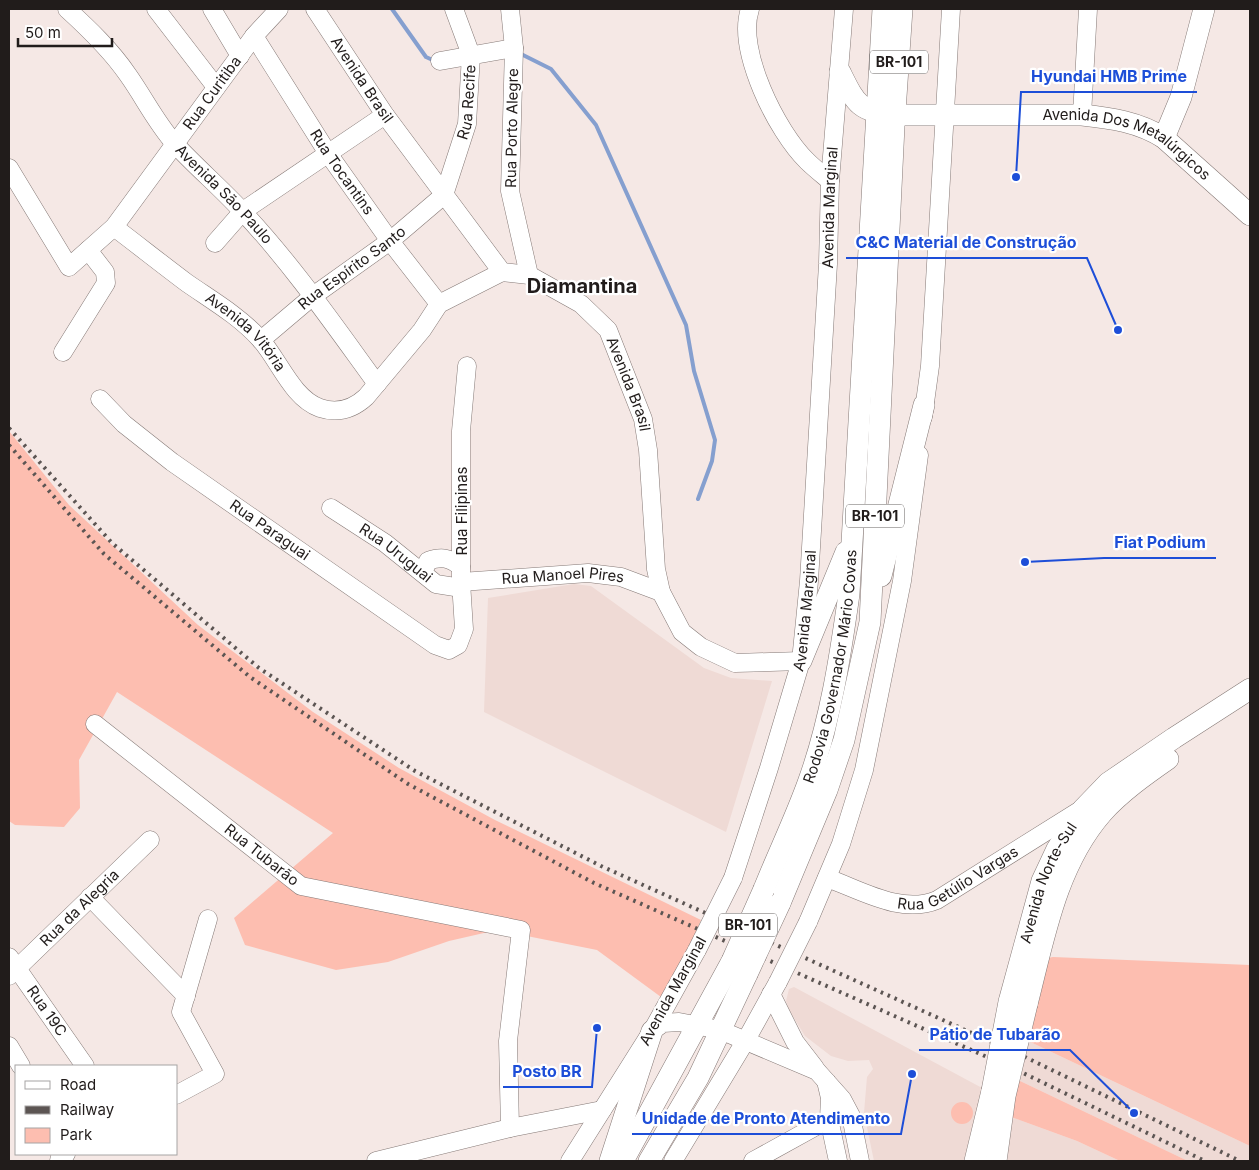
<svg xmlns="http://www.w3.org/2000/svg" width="1259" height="1170" font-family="Inter,sans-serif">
	<rect width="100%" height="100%" fill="#f5e8e5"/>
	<path fill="#efdad5" d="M 574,584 L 591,586 L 704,668 L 731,678 L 772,681 L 726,832 L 484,712 L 488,598 Z
		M 794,987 L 984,1089 L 966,1161 L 874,1161 L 864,1113 L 867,1077 L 873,1069 L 869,1060 L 848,1061 L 831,1056 L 805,1036 L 789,1010 L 786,1001 L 789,989 Z
		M 1024,1039 L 1250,1146 L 1250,1161 L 1188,1161 L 1018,1080 Z
		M 1011,1117 L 1077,1141 L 1120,1161 L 1008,1161 L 1007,1144 Z"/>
	<path fill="#fdbeb0" d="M 9,431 L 69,505 L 198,625 L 313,712 L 399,768 L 495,820 L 701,920 L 684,959 L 661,997 L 597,950 L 497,930 L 449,941 L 388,962 L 336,970 L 245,945 L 234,918 L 333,833 L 117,692 L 79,760 L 80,808 L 64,827 L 15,825 L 9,821 Z
		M 1053,957 L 1250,965 L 1250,1146 L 1024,1039 L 1042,959 Z
		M 1018,1080 L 1188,1161 L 1120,1161 L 1077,1141 L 1011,1117 Z
		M951 1113a11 11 0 1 1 22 0a11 11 0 1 1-22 0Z"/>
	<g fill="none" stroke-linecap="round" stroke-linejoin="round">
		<path stroke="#859fcf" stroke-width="4" d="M 392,9 L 426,57 L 437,62
			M 519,53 L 551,69 L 596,125 L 686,325 L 694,371 L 715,440 L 712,461 L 698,499"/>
		<defs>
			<g id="minor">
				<path id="s1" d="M 67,9 C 89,29 111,50 128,75 C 145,99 155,121 175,144 C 196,167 221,188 242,211 C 292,264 334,325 377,384"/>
				<path d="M 156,9 L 216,87"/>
				<path d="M 212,9 L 240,56"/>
				<path id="s2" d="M 315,9 L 385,115 L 502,272 L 529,275 L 581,304 L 608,330 L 643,419 L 648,450 L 656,569 L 661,592 L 682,632 L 701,647 L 735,663 L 801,661"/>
				<path d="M 510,9 L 514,48 L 510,191 L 529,275"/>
				<path d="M 750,9 C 736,50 777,132 807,161 C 814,168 823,175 830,181"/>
				<path id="s3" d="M 254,36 L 327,152 L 390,241 L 439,304"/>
				<path d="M 440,61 L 514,48"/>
				<path d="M 1082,115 L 1088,9"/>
				<path id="s4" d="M 9,168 L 69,267 L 114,227 L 254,36 L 279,9"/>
				<path id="s5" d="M 114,227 C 139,246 163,265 187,283 C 213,301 239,316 260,339 C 279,360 292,398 320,408 C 338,414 353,409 366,397 L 422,330 L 439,304 L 502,272"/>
				<path d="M 215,243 L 243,211 L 385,115"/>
				<path id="s6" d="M 261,340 L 313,296 L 390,241 L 444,195 L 467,124 L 471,55 L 454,9"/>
				<path d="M 63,352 L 106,283 L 105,272 L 88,250"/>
				<path id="s7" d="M 100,399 L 124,424 L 172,462 L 435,645 L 449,650 L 458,645 L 464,629 L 461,582 L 461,431 L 467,366"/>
				<path d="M 923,417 L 930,366 L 951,9"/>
				<path id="s8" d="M 331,508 L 385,543 L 436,584 L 455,587 L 461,582 L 588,573 L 621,577 L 661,592"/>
				<path d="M 423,572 L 428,561 C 442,556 450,558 461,567"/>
				<path id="s9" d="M 95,724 L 301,886 L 521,930 L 508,1041 L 510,1128"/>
				<path id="s10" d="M 733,878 L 769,768 L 801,661 L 809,581 L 828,264 L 830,181 L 844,9"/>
				<path id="s11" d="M 827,878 C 861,890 901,915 937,900 L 1082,809"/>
				<path d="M 90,897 L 186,996"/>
				<path d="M 808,922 L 841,844 L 864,770 L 902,581 L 919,455"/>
				<path id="s12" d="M 9,957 L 85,1066"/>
				<path id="s13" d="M 9,976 L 150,840"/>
				<path d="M 771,994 L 795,1042 L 815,1068"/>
				<path d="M 652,1031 L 663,1023 L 679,1022 L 720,1030 L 817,1071 L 842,1099 L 851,1116 L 860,1161"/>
				<path d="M 9,1046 L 21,1066"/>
				<path d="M 826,1081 L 830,1098 L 829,1119 L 838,1161"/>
				<path d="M 176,1095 L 215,1074 L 181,1012 L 208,919"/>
				<path d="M 59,1161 L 60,1157 L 66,1154"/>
				<path d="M 376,1161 L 510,1128 L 602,1110"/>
				<path d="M 570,1161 L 652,1031 L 697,950"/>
				<path d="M 673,1161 L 746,1040 L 778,982"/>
				<path d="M 753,1161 L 829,1119"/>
			</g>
			<g id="major">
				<path id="s14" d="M 840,72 C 856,104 858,111 895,115 L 1082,115 C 1111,118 1139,122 1164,138 L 1250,215"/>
				<path d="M 1164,138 L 1181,97 L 1204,9"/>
				<path d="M 881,576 L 924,405"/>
				<path d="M 801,661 L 846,552"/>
				<path id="s15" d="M 764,889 C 778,854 795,819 808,783 C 830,723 840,658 849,594 L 883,9"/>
				<path d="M 780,903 L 827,790 L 844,740 L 870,622 L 894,126 L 902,9"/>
				<path id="s16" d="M 1009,1002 L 1042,881 L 1057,849 L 1083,809 L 1108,783 L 1174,738 L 1250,689"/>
				<path d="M 1027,1004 C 1044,938 1056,866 1102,813 C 1121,792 1145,775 1168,759"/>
				<path d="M 610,1161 L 652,1031"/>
				<path d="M 623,1161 L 732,961"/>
				<path d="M 649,1161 L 698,1078 L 747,974"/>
				<path d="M 975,1161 L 992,1091"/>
				<path d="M 996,1161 L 1005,1096"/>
			</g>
		</defs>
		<use href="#minor" stroke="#857976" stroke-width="19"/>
		<use href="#major" stroke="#857976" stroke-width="22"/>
		<use href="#minor" stroke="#fff" stroke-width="18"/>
		<use href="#major" stroke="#fff" stroke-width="21"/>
		<path stroke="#5c5553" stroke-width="4" stroke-dasharray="2.5 5" stroke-linecap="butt" d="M 9,428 L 112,543 L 259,668 L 415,771 L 601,866 L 1025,1057 L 1240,1161
			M 9,445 L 104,554 L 250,677 L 408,784 L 594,883 L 1021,1072 L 1205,1161"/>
		<defs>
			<path id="minor-bridge" d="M 697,950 L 733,878
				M 778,982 L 808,922"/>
			<path id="major-bridge" d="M 732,961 L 764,889
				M 747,974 L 780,903
				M 992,1091 L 1009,1002
				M 1005,1096 L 1027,1004"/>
		</defs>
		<use href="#minor-bridge" stroke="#857976" stroke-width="19" stroke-linecap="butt"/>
		<use href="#major-bridge" stroke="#857976" stroke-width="22" stroke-linecap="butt"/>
		<use href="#minor-bridge" stroke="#fff" stroke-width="18"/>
		<use href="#major-bridge" stroke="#fff" stroke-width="21"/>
	</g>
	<g text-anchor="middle" stroke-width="4.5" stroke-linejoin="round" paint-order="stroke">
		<g fill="#fff" stroke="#64605f" stroke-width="1">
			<rect x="870" y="50.5" width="58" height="23" rx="4"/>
			<rect x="846" y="504.5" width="58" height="23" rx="4"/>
			<rect x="719" y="913.5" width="58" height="23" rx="4"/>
		</g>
		<g font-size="14" font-weight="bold" fill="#211c1b">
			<text x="899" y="67">BR-101</text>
			<text x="875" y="521">BR-101</text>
			<text x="748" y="930">BR-101</text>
		</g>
		<g font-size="15" fill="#211c1b" stroke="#fff">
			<text dy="5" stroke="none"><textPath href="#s2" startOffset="85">Avenida Brasil</textPath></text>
			<text dy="5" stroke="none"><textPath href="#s4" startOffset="342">Rua Curitiba</textPath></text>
			<text dy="5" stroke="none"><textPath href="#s6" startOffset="330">Rua Recife</textPath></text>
			<text transform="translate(512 128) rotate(-89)" y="5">Rua Porto Alegre</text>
			<text dy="5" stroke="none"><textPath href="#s14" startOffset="315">Avenida Dos Metalúrgicos</textPath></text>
			<text dy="5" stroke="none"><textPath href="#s3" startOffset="162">Rua Tocantins</textPath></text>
			<text dy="5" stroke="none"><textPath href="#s1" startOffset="244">Avenida São Paulo</textPath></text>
			<text dy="5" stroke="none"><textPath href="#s10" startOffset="682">Avenida Marginal</textPath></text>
			<text dy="5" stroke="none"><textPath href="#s6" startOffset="116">Rua Espírito Santo</textPath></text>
			<text dy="5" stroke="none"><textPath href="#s5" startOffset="169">Avenida Vitória</textPath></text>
			<text dy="5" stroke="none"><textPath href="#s2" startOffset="505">Avenida Brasil</textPath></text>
			<text transform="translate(462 511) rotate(-90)" y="5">Rua Filipinas</text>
			<text dy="5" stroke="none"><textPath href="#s7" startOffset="215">Rua Paraguai</textPath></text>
			<text dy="5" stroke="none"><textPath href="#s8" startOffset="79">Rua Uruguai</textPath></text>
			<text dy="5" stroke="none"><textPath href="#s8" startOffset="259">Rua Manoel Pires</textPath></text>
			<text dy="5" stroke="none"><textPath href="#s10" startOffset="278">Avenida Marginal</textPath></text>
			<text dy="5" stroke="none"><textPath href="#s15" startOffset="234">Rodovia Governador Mário Covas</textPath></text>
			<text dy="5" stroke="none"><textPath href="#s9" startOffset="212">Rua Tubarão</textPath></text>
			<text dy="5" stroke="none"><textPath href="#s11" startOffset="142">Rua Getúlio Vargas</textPath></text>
			<text dy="5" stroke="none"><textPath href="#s16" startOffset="126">Avenida Norte-Sul</textPath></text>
			<text dy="5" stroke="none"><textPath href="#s13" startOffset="98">Rua da Alegria</textPath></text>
			<text transform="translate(673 991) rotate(-61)" y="5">Avenida Marginal</text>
			<text dy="5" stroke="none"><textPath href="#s12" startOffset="66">Rua 19C</textPath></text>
		</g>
		<g font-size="20" font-weight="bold" fill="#211c1b" stroke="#fff">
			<text x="582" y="293">Diamantina</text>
		</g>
	</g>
	<path fill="none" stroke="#1d4ed8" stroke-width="2" d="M1016 177L1021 92H1197M1118 330L1087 258H846M1025 562L1104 558H1216M1134 1113L1070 1050H919M597 1028L592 1087H503M912 1074L901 1134H632"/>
	<g fill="#1d4ed8" stroke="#fff" stroke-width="2">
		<circle cx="1016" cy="177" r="5"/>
		<circle cx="1118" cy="330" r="5"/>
		<circle cx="1025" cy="562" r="5"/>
		<circle cx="1134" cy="1113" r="5"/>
		<circle cx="597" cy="1028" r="5"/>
		<circle cx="912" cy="1074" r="5"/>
	</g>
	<g font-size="16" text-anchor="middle" font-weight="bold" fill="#1d4ed8" stroke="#fff" stroke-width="4.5" stroke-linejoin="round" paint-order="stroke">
		<text x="1109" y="82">Hyundai HMB Prime</text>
		<text x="966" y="248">C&amp;C Material de Construção</text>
		<text x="1160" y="548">Fiat Podium</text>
		<text x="995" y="1040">Pátio de Tubarão</text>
		<text x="547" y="1077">Posto BR</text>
		<text x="766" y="1124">Unidade de Pronto Atendimento</text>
	</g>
	<rect width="1259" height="1170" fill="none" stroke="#211c1b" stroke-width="20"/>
	<rect x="15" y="1065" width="162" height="90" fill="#ffffff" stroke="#a6a4a4"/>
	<rect x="25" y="1081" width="25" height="8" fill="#ffffff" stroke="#a6a4a4"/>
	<text x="60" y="1090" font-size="15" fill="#211c1b">Road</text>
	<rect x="25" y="1106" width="25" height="8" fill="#5c5553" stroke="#a6a4a4"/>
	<text x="60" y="1115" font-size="15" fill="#211c1b">Railway</text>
	<rect x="25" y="1128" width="25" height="15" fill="#fdbeb0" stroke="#a6a4a4"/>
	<text x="60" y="1140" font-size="15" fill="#211c1b">Park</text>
	<path d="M18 38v8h94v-8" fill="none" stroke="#211c1b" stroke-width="2.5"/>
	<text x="25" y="38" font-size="15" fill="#211c1b" stroke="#ffffff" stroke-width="4" paint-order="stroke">50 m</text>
</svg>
